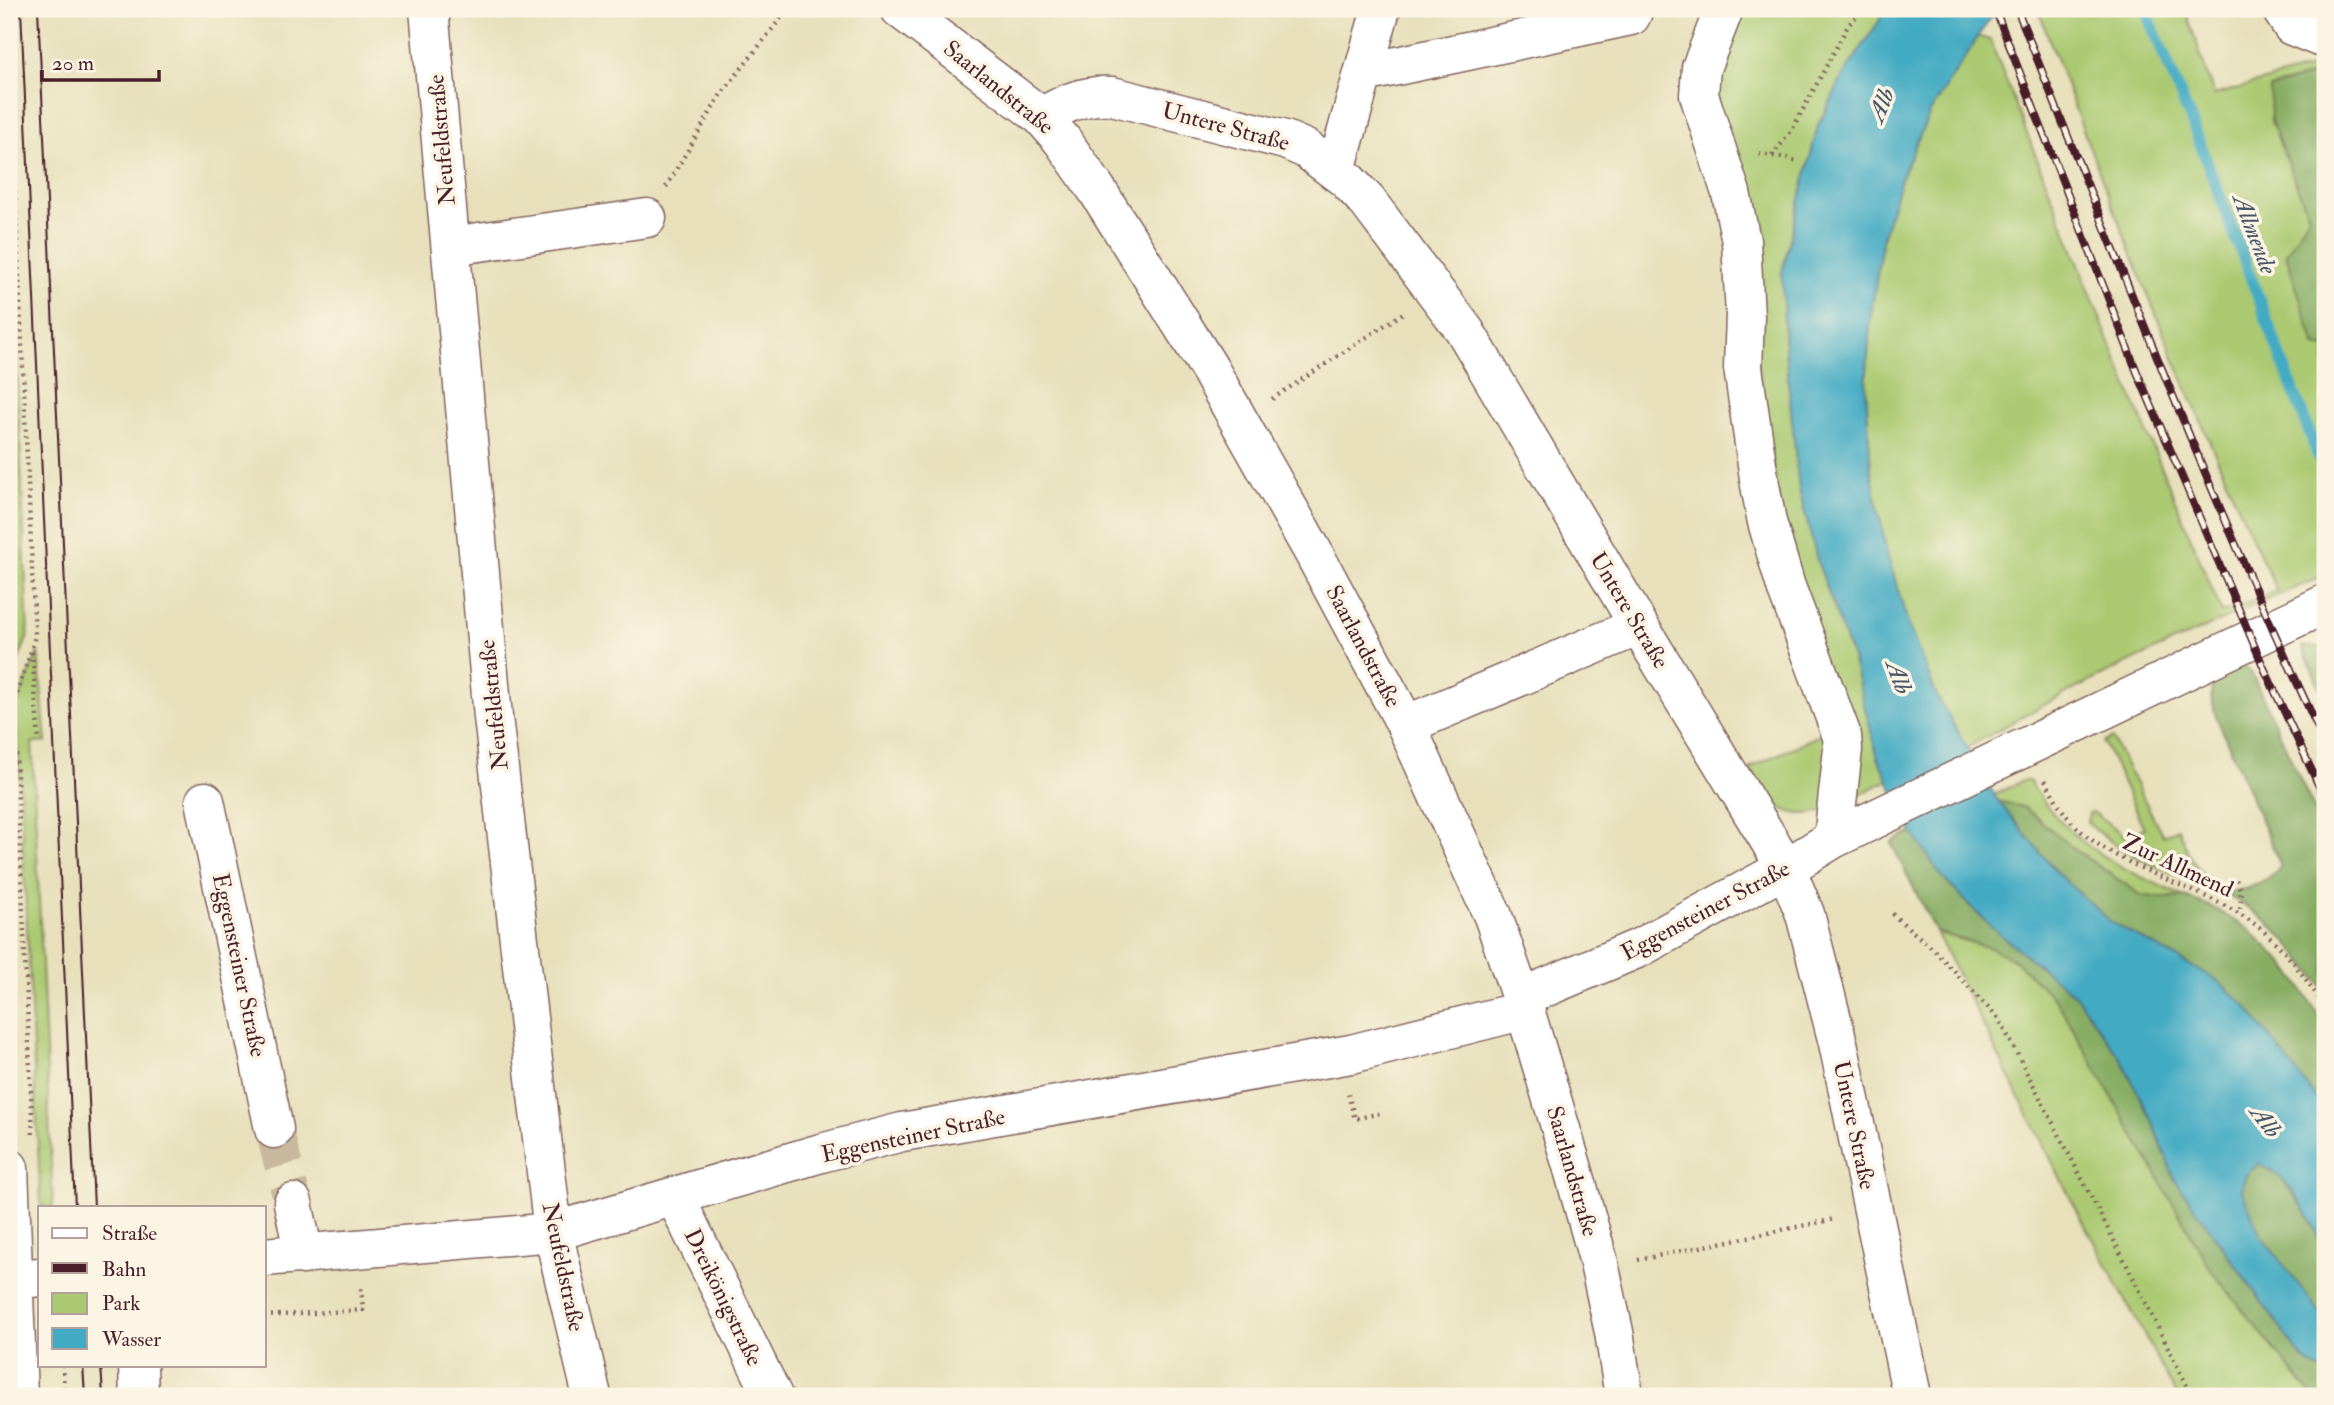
<svg xmlns="http://www.w3.org/2000/svg" width="2334" height="1405" font-family="'IM FELL Double Pica',serif">
	<rect width="100%" height="100%" fill="#fcf5e5"/>
	<filter id="ink" filterUnits="userSpaceOnUse"><feTurbulence type="fractalNoise" baseFrequency=".0143" numOctaves="2"/><feDisplacementMap in="SourceGraphic" scale="14" xChannelSelector="R" yChannelSelector="G"/><feConvolveMatrix kernelMatrix="1 2 1 2 8 2 1 2 1" color-interpolation-filters="sRGB"/></filter>
	<filter id="wash" filterUnits="userSpaceOnUse"><feTurbulence type="fractalNoise" baseFrequency=".00686" numOctaves="4" result="noise"/><feDisplacementMap in="SourceGraphic" scale="28" xChannelSelector="R" yChannelSelector="G"/><feGaussianBlur stdDeviation="1.57" result="paint"/><feColorMatrix in="noise" values="0 0 0 0 0 0 0 0 0 0 0 0 0 0 0 0 0 1.4 0 .05"/><feComposite in="paint" operator="in"/></filter>
	<g filter="url(#wash)">
		<rect width="100%" height="100%" fill="#e7e0bb"/>
		<path fill="#aac971" stroke="#7a744e" stroke-width="2" d="M 1730,9 L 1887,9 L 1843,76 L 1818,126 L 1782,272 L 1785,349 L 1799,490 L 1818,563 L 1853,661 L 1878,758 L 1888,780 L 1851,799 L 1788,563 L 1717,102 L 1720,30 Z
			M 2038,9 L 2202,9 L 2187,14 L 2214,95 L 2325,64 L 2325,71 L 2271,88 L 2271,121 L 2309,216 L 2314,346 L 2325,348 L 2325,575 C 2204,628 2081,680 1967,748 L 1936,696 L 1909,627 L 1886,550 L 1871,470 L 1866,389 L 1870,321 L 1883,235 L 1903,173 L 1929,114 L 1977,36 L 1990,40 L 2113,351 L 2222,613 L 2277,591 C 2188,401 2110,206 2038,9 Z
			M 9,178 L 28,636 L 16,665 L 9,526 Z
			M 38,652 L 46,742 L 32,743 L 53,1207 L 41,1207 L 16,707 Z
			M 1832,729 L 1827,809 C 1786,825 1769,802 1750,768 Z
			M 2112,738 L 2163,836 L 2178,828 C 2192,861 2197,879 2233,892 L 2223,894 C 2177,874 2123,858 2087,822 L 2089,813 L 2093,812 L 2125,836 L 2144,828 L 2104,743 Z
			M 2022,781 L 2029,781 C 2070,846 2118,867 2185,897 L 2160,898 L 2141,895 L 2075,850 L 2025,808 L 1998,801 L 1994,795 Z
			M 1936,932 L 1993,949 L 2013,959 L 2057,1001 L 2213,1273 L 2308,1391 L 2310,1396 L 2177,1396 L 2071,1199 Z"/>
		<path fill="#87ad63" stroke="#686647" stroke-width="2" d="M 2325,71 L 2325,348 L 2315,346 L 2286,254 L 2309,216 L 2271,121 L 2270,88 Z
			M 2302,646 L 2325,648 L 2325,700 Z
			M 2244,665 L 2252,674 L 2325,833 L 2325,991 C 2299,954 2267,912 2223,894 C 2244,890 2269,884 2281,866 L 2216,716 L 2211,697 L 2212,680 Z
			M 1998,801 L 2025,808 L 2075,850 L 2141,895 L 2160,898 L 2185,897 L 2210,906 L 2248,929 L 2274,953 L 2291,972 L 2325,1025 L 2325,1111 L 2278,1050 L 2217,980 L 2112,923 L 2058,874 Z
			M 1912,832 L 1942,877 L 1989,925 L 2075,995 L 2120,1057 L 2153,1122 L 2175,1180 L 2304,1361 L 2322,1370 L 2325,1368 L 2325,1396 L 2310,1396 L 2308,1391 L 2213,1273 L 2057,1001 L 2013,959 L 1993,949 L 1936,932 L 1891,843 Z
			M 2259,1163 L 2279,1175 L 2304,1209 L 2322,1244 L 2325,1256 L 2325,1321 L 2261,1236 L 2249,1210 L 2242,1191 L 2245,1176 Z"/>
		<path fill="#43aac3" stroke="#466477" stroke-width="2" d="M 1887,9 L 1996,9 L 1929,114 L 1903,173 L 1883,235 L 1870,321 L 1866,389 L 1871,470 L 1886,550 L 1909,627 L 1937,696 L 1998,801 L 2058,874 L 2112,923 L 2217,980 L 2246,1006 L 2324,1108 L 2325,1256 C 2319,1233 2297,1191 2278,1175 C 2273,1170 2265,1167 2259,1163 L 2245,1176 L 2242,1191 L 2261,1236 L 2323,1316 L 2325,1368 L 2323,1371 L 2304,1361 L 2175,1180 L 2153,1122 L 2120,1057 L 2075,995 L 1989,925 L 1942,877 L 1912,832 L 1878,758 L 1853,661 L 1818,563 L 1799,490 L 1785,349 L 1782,272 L 1818,126 L 1843,76 Z"/>
		<g fill="none" stroke-linecap="round" stroke-linejoin="round">
			<path stroke="#43aac3" stroke-width="12" d="M 2145,9 L 2193,125 L 2325,474"/>
		</g>
	</g>
	<g filter="url(#ink)">
		<g fill="none" stroke-linecap="round" stroke-linejoin="round">
			<path stroke="#c8b99e" stroke-width="38" stroke-dasharray="38 19" stroke-linecap="butt" d="M 274,1129 L 293,1203"/>
			<defs>
				<path id="minor" d="M 429,9 L 493,717 L 553,1232 L 592,1396
					M 900,9 L 1042,117 L 1062,140 L 1097,190 L 1209,368 L 1312,550 L 1406,725 L 1493,916 L 1525,1010 L 1573,1169 L 1598,1259 L 1614,1332 L 1624,1396
					M 1724,9 L 1701,68 L 1699,95 L 1731,193 L 1741,241 L 1745,316 L 1743,368 L 1760,485 L 1767,522 L 1786,587 L 1842,736 L 1843,749 L 1833,839
					M 2281,9 L 2292,26 L 2319,37 L 2325,35
					M 1364,73 L 1631,16 L 1634,9
					M 1042,117 C 1065,103 1085,94 1112,96 L 1285,140 L 1306,149 L 1346,179 L 1367,201 L 1465,331 L 1639,626 L 1786,868 L 1805,914 L 1838,1043 L 1912,1396
					M 1336,170 L 1381,9
					M 451,246 L 647,218
					M 1406,725 L 1639,626
					M 205,801 L 274,1129
					M 1520,998 L 1639,948 L 1786,868 L 1833,839 L 2325,604
					M 675,1197 L 773,1396
					M 293,1203 L 304,1255
					M 264,1257 L 553,1232 L 821,1153 L 902,1132 L 1351,1054 L 1525,1010
					M 9,1280 L 40,1277
					M 138,1365 L 139,1396"/>
				<path id="major" d="M 9,1168 L 18,1396"/>
			</defs>
			<use href="#minor" stroke="#81635d" stroke-width="41"/>
			<use href="#major" stroke="#81635d" stroke-width="41"/>
			<path stroke="#81635d" stroke-width="4.5" stroke-dasharray="2 5" stroke-linecap="butt" d="M 9,58 L 35,635 C 30,661 17,684 14,710 L 33,1137
				M 1759,154 L 1788,158 L 1798,162
				M 1772,156 L 1792,130 L 1849,24 L 1863,9
				M 666,187 L 720,96 L 788,9
				M 1272,399 L 1405,312
				M 32,652 L 39,742
				M 2045,780 C 2053,794 2060,809 2071,821 C 2109,865 2192,884 2243,916 C 2279,939 2302,973 2325,1007
				M 2236,880 L 2241,890 L 2240,914
				M 1892,914 L 1932,948 L 1999,1019 L 2138,1287 L 2192,1396
				M 1348,1094 L 1355,1119 L 1380,1113
				M 107,1205 L 107,1207
				M 1638,1260 L 1835,1219
				M 264,1316 L 363,1310 L 361,1287
				M 63,1365 L 64,1396"/>
			<use href="#minor" stroke="#fff" stroke-width="38"/>
			<use href="#major" stroke="#fff" stroke-width="38"/>
			<path stroke="#4a1f2b" stroke-width="2" d="M 21,9 L 75,1207
				M 38,9 L 94,1207
				M 83,1365 L 85,1396
				M 101,1365 L 103,1396"/>
			<defs>
				<path id="rail" d="M 1995,9 L 2137,372 L 2264,668 L 2325,799
					M 2017,9 C 2116,255 2212,503 2325,743"/>
			</defs>
			<use href="#rail" stroke="#4a1f2b" stroke-width="8"/>
			<use href="#rail" stroke="#fcf5e5" stroke-width="5" stroke-dasharray="16" stroke-linecap="butt"/>
		</g>
	</g>
	<g text-anchor="middle" stroke-width="7" stroke-linejoin="round" paint-order="stroke">
		<g font-size="23" fill="#4a1f2b" stroke="#fcf5e5">
			<text transform="translate(999 87) rotate(39)" y="8">Saarlandstraße</text>
			<text transform="translate(1226 126) rotate(15)" y="8">Untere Straße</text>
			<text transform="translate(441 140) rotate(-95)" y="8">Neufeldstraße</text>
			<text transform="translate(1630 610) rotate(59)" y="8">Untere Straße</text>
			<text transform="translate(1364 646) rotate(62)" y="8">Saarlandstraße</text>
			<text transform="translate(493 705) rotate(-96)" y="8">Neufeldstraße</text>
			<text transform="translate(2178 865) rotate(25)" y="8">Zur Allmend</text>
			<text transform="translate(1705 910) rotate(-28)" y="8">Eggensteiner Straße</text>
			<text transform="translate(240 965) rotate(78)" y="8">Eggensteiner Straße</text>
			<text transform="translate(1855 1125) rotate(78)" y="8">Untere Straße</text>
			<text transform="translate(913 1135) rotate(-12)" y="8">Eggensteiner Straße</text>
			<text transform="translate(1573 1171) rotate(74)" y="8">Saarlandstraße</text>
			<text transform="translate(564 1267) rotate(78)" y="8">Neufeldstraße</text>
			<text transform="translate(724 1297) rotate(64)" y="8">Dreikönigstraße</text>
		</g>
		<g font-size="24" font-style="italic" fill="#475768" stroke="#fcf5e5">
			<text transform="translate(1881 105) rotate(-68)" y="8">Alb</text>
			<text transform="translate(2255 234) rotate(69)" y="8">Allmende</text>
			<text transform="translate(1899 677) rotate(70)" y="8">Alb</text>
			<text transform="translate(2266 1121) rotate(53)" y="8">Alb</text>
		</g>
	</g>
	<rect width="2334" height="1405" fill="none" stroke="#fcf5e5" stroke-width="35"/>
	<rect x="38" y="1206" width="228" height="161" fill="#fcf5e5" stroke="#b59f9b" stroke-width="2"/>
	<rect x="52" y="1228" width="35" height="10" fill="#ffffff" stroke="#b59f9b" stroke-width="2"/>
	<text x="102" y="1240" font-size="21" fill="#4a1f2b">Straße</text>
	<rect x="52" y="1263" width="35" height="10" fill="#4a1f2b" stroke="#b59f9b" stroke-width="2"/>
	<text x="102" y="1276" font-size="21" fill="#4a1f2b">Bahn</text>
	<rect x="52" y="1293" width="35" height="21" fill="#aac971" stroke="#b59f9b" stroke-width="2"/>
	<text x="102" y="1310" font-size="21" fill="#4a1f2b">Park</text>
	<rect x="52" y="1328" width="35" height="21" fill="#43aac3" stroke="#b59f9b" stroke-width="2"/>
	<text x="102" y="1346" font-size="21" fill="#4a1f2b">Wasser</text>
	<path d="M42 70v10h117v-10" fill="none" stroke="#4a1f2b" stroke-width="3.5"/>
	<text x="52" y="70" font-size="21" fill="#4a1f2b" stroke="#fcf5e5" stroke-width="5" paint-order="stroke">20 m</text>
</svg>
